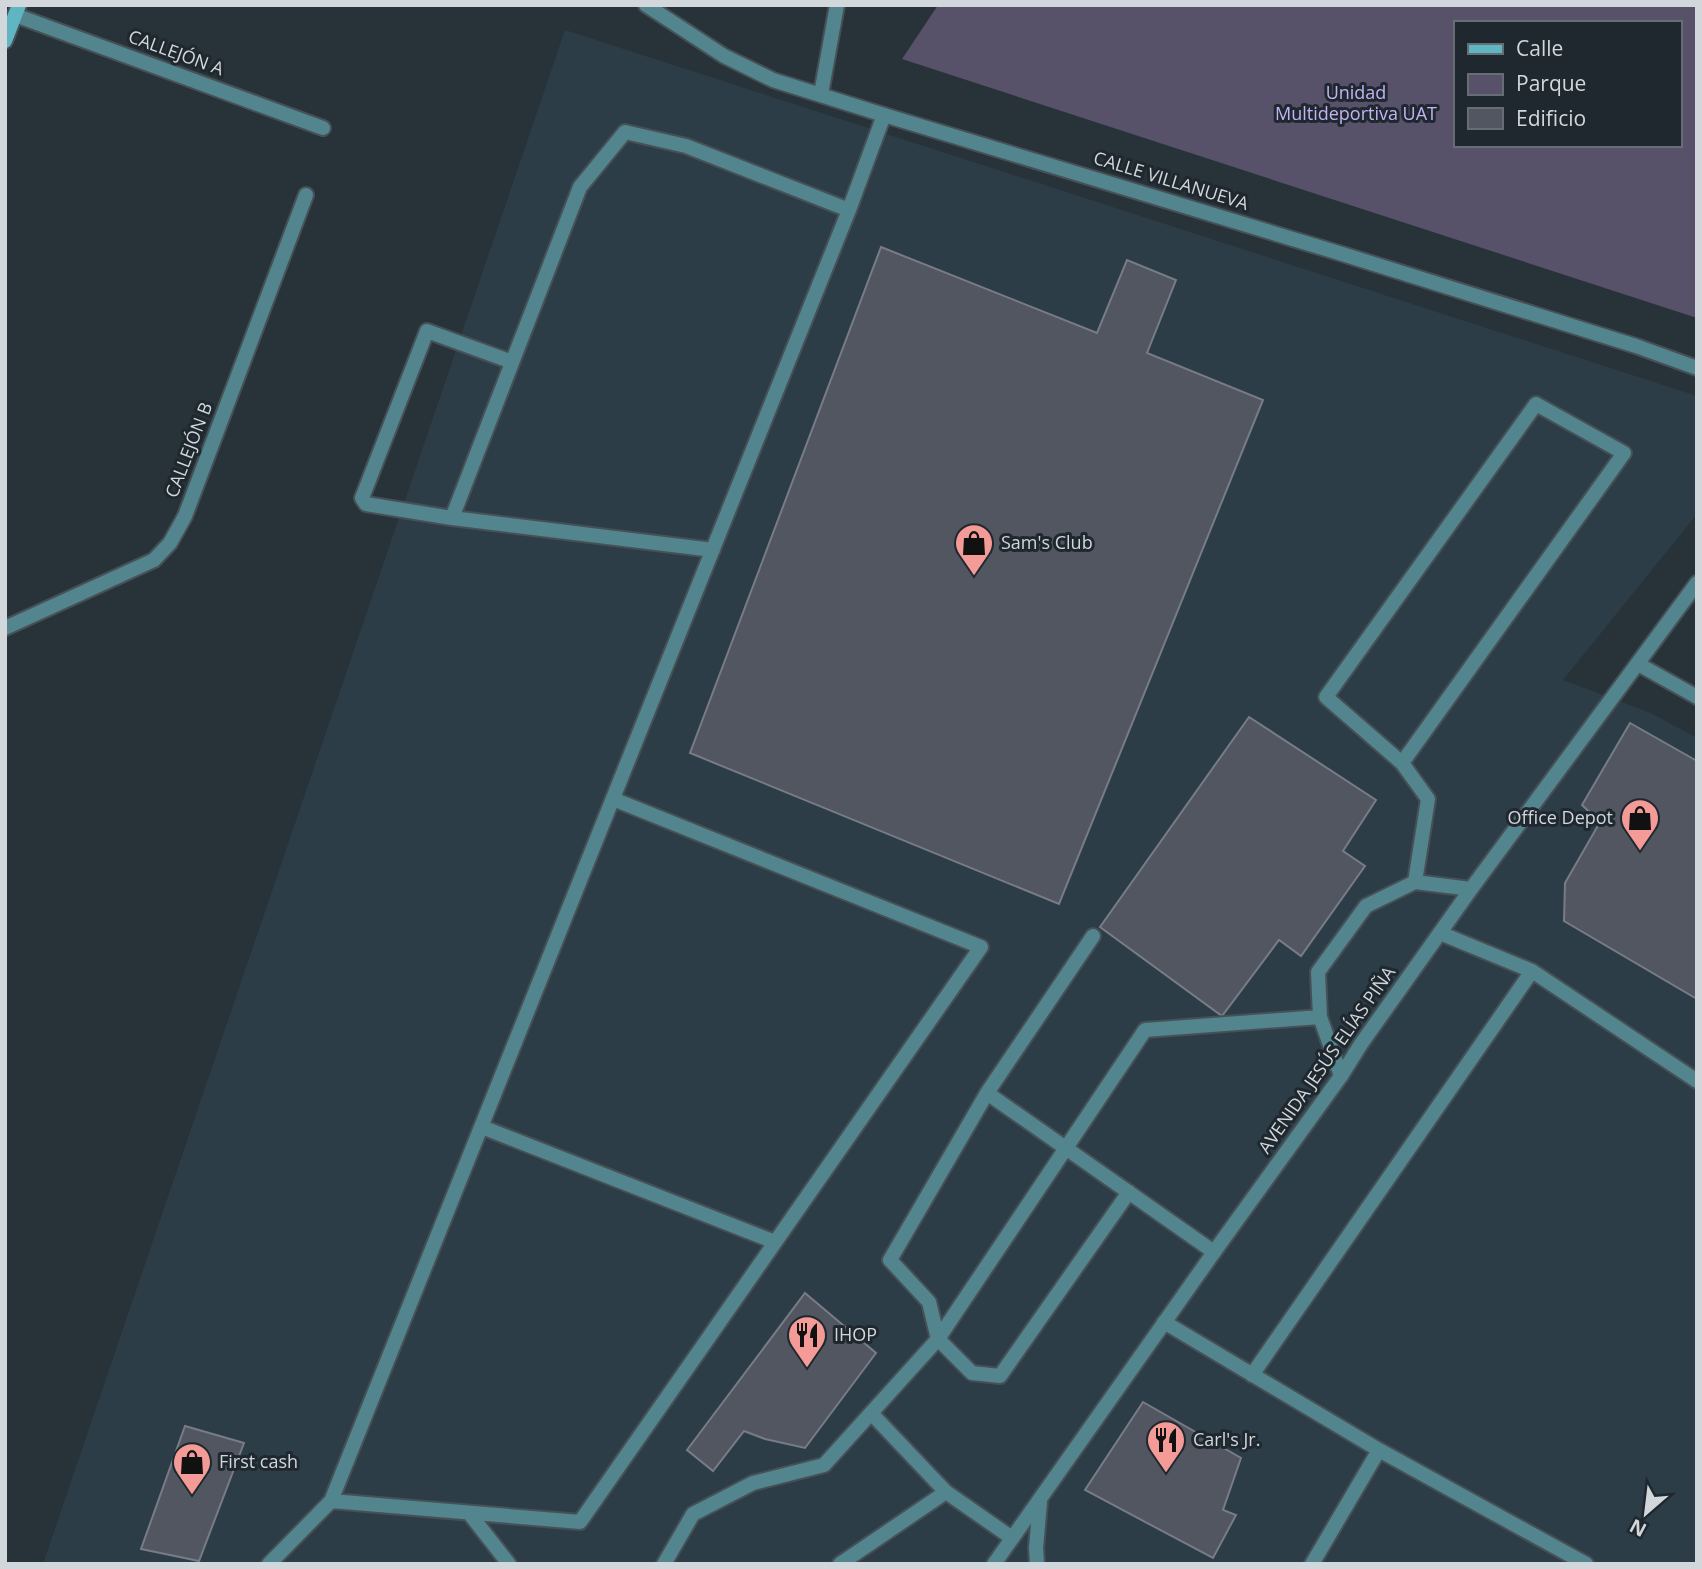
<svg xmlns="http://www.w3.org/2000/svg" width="1702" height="1569" font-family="'Open Sans',sans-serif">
	<rect width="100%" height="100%" fill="#283239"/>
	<path fill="#2d3d47" d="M 565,30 L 1697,396 L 1697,514 L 1563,680 L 1651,713 L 1697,738 L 1697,1564 L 43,1564 Z"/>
	<path fill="#57516a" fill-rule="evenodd" d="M 938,5 L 1697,5 L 1697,318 L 902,59 ZM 1455,23 L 1679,23 L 1679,145 L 1455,145 Z"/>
	<path fill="#515660" stroke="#777c87" stroke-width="2" d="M 881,247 L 1097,333 L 1127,260 L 1176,280 L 1147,353 L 1263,400 L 1059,904 L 690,753 Z
		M 1249,717 L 1376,800 L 1343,851 L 1365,866 L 1301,956 L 1279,940 L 1222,1016 L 1100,927 Z
		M 1630,723 L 1697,761 L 1697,999 L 1564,921 L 1565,883 L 1600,822 L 1582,805 Z
		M 805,1293 L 876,1353 L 805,1448 L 765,1439 L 744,1431 L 713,1471 L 687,1450 Z
		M 1143,1402 L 1241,1458 L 1223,1510 L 1236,1515 L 1213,1558 L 1085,1490 Z
		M 185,1426 L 244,1443 L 199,1561 L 141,1549 Z"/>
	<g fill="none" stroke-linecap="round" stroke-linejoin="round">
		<defs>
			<path id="service" d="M 821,94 L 837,5
				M 512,362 L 427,331 L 362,498 L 366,504 L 452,518 L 713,550
				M 452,518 L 580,187 L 625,132 L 686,146 L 849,210
				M 1402,763 L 1624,453 L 1536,404 L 1326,697 L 1402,763 L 1428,799 L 1415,882
				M 1440,933 L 1532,971 L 1697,1081
				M 1093,936 L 987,1093 L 890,1260 L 929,1302 L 938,1339 L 972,1373 L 1000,1376 L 1129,1192
				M 1341,1076 L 1320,1017 L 1318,972 L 1366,906 L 1415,882 L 1471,889
				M 987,1093 L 1214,1252
				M 482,1127 L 775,1242
				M 1164,1322 L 1379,1450 L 1312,1564
				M 1252,1375 L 1532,971
				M 871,1413 L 946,1492 L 1012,1538
				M 1379,1450 L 1586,1564
				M 331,1501 L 580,1522 L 981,947 L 613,799
				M 469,1513 L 509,1564
				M 269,1564 L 331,1501 L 849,210 L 884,115
				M 664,1564 L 693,1514 L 753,1483 L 824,1465 L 938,1339 L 1145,1030 L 1320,1017
				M 840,1564 L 946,1492"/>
			<path id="minor" d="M 646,5 L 724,56 L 773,80 L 884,115 L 1339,253 L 1636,346 L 1697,368
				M 15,15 L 323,128
				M 5,628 L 154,560 L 170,543 L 185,516 L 306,195
				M 1638,664 L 1697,697"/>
			<path id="tertiary" d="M 994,1564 L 1214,1252 L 1341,1076 L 1361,1044 L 1471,889 L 1697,583
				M 1037,1564 L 1036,1548 L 1040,1502"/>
			<path id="secondary" d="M 5,41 L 19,5"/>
		</defs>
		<use href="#service" stroke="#465056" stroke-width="18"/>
		<use href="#minor" stroke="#465056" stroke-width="18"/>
		<use href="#tertiary" stroke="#465056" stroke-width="18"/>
		<use href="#secondary" stroke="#465056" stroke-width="18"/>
		<use href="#service" stroke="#52858d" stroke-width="14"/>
		<use href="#minor" stroke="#52858d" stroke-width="14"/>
		<use href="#tertiary" stroke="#52858d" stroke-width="14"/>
		<use href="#secondary" stroke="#60b5c2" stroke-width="14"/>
	</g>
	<defs>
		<symbol id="shop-pin" viewBox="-11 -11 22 30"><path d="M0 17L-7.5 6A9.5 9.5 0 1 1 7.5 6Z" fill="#f59b97" stroke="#1f282f"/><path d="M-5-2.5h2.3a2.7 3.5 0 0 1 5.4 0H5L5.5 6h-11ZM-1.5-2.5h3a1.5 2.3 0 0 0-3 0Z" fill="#111"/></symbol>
		<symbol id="restaurant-pin" viewBox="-11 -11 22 30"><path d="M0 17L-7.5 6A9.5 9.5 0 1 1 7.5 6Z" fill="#f59b97" stroke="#1f282f"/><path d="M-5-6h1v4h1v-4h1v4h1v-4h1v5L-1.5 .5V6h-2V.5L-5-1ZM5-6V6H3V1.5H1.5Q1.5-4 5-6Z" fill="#111"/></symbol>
	</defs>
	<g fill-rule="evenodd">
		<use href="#shop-pin" x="952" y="521" width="44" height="60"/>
		<use href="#shop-pin" x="1618" y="796" width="44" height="60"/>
		<use href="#restaurant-pin" x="785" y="1313" width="44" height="60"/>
		<use href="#restaurant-pin" x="1144" y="1418" width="44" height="60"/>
		<use href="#shop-pin" x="170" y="1440" width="44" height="60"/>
	</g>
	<g text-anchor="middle" stroke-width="6" stroke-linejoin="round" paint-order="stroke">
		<g font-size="18" fill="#d1d7db" stroke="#1f282f">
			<text transform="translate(176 53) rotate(20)" y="6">CALLEJÓN A</text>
			<text transform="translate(1171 181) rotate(17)" y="6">CALLE VILLANUEVA</text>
			<text transform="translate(189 450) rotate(-69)" y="6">CALLEJÓN B</text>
			<text transform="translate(1327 1060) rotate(-55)" y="6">AVENIDA JESÚS ELÍAS PIÑA</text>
		</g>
		<g font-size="18" fill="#c3b2f4" stroke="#1f282f">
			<text x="1356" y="99">Unidad<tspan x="1356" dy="21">Multideportiva UAT</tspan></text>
		</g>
		<g font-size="18" fill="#d1d7db" stroke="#1f282f" text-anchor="start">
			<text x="1001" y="549">Sam's Club</text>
			<text x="1613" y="824" text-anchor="end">Office Depot</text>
			<text x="834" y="1341">IHOP</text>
			<text x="1193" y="1446">Carl's Jr.</text>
			<text x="219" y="1468">First cash</text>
		</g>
	</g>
	<rect width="1702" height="1569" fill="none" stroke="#d1d7db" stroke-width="14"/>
	<rect x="1454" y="21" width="228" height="126" fill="#1f282f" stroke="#666e74" stroke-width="2"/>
	<rect x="1468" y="44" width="35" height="10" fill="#60b5c2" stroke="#666e74" stroke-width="2"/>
	<text x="1516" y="56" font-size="21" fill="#d1d7db">Calle</text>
	<rect x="1468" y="74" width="35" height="21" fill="#57516a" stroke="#666e74" stroke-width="2"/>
	<text x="1516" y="91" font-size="21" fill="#d1d7db">Parque</text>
	<rect x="1468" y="108" width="35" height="21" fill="#515660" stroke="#666e74" stroke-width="2"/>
	<text x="1516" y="126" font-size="21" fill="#d1d7db">Edificio</text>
	<g transform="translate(1646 1513) rotate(208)" stroke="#1f282f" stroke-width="5" paint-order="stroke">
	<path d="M0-5L12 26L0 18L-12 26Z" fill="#d1d7db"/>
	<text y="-10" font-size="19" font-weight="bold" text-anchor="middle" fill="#d1d7db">N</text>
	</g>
</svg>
